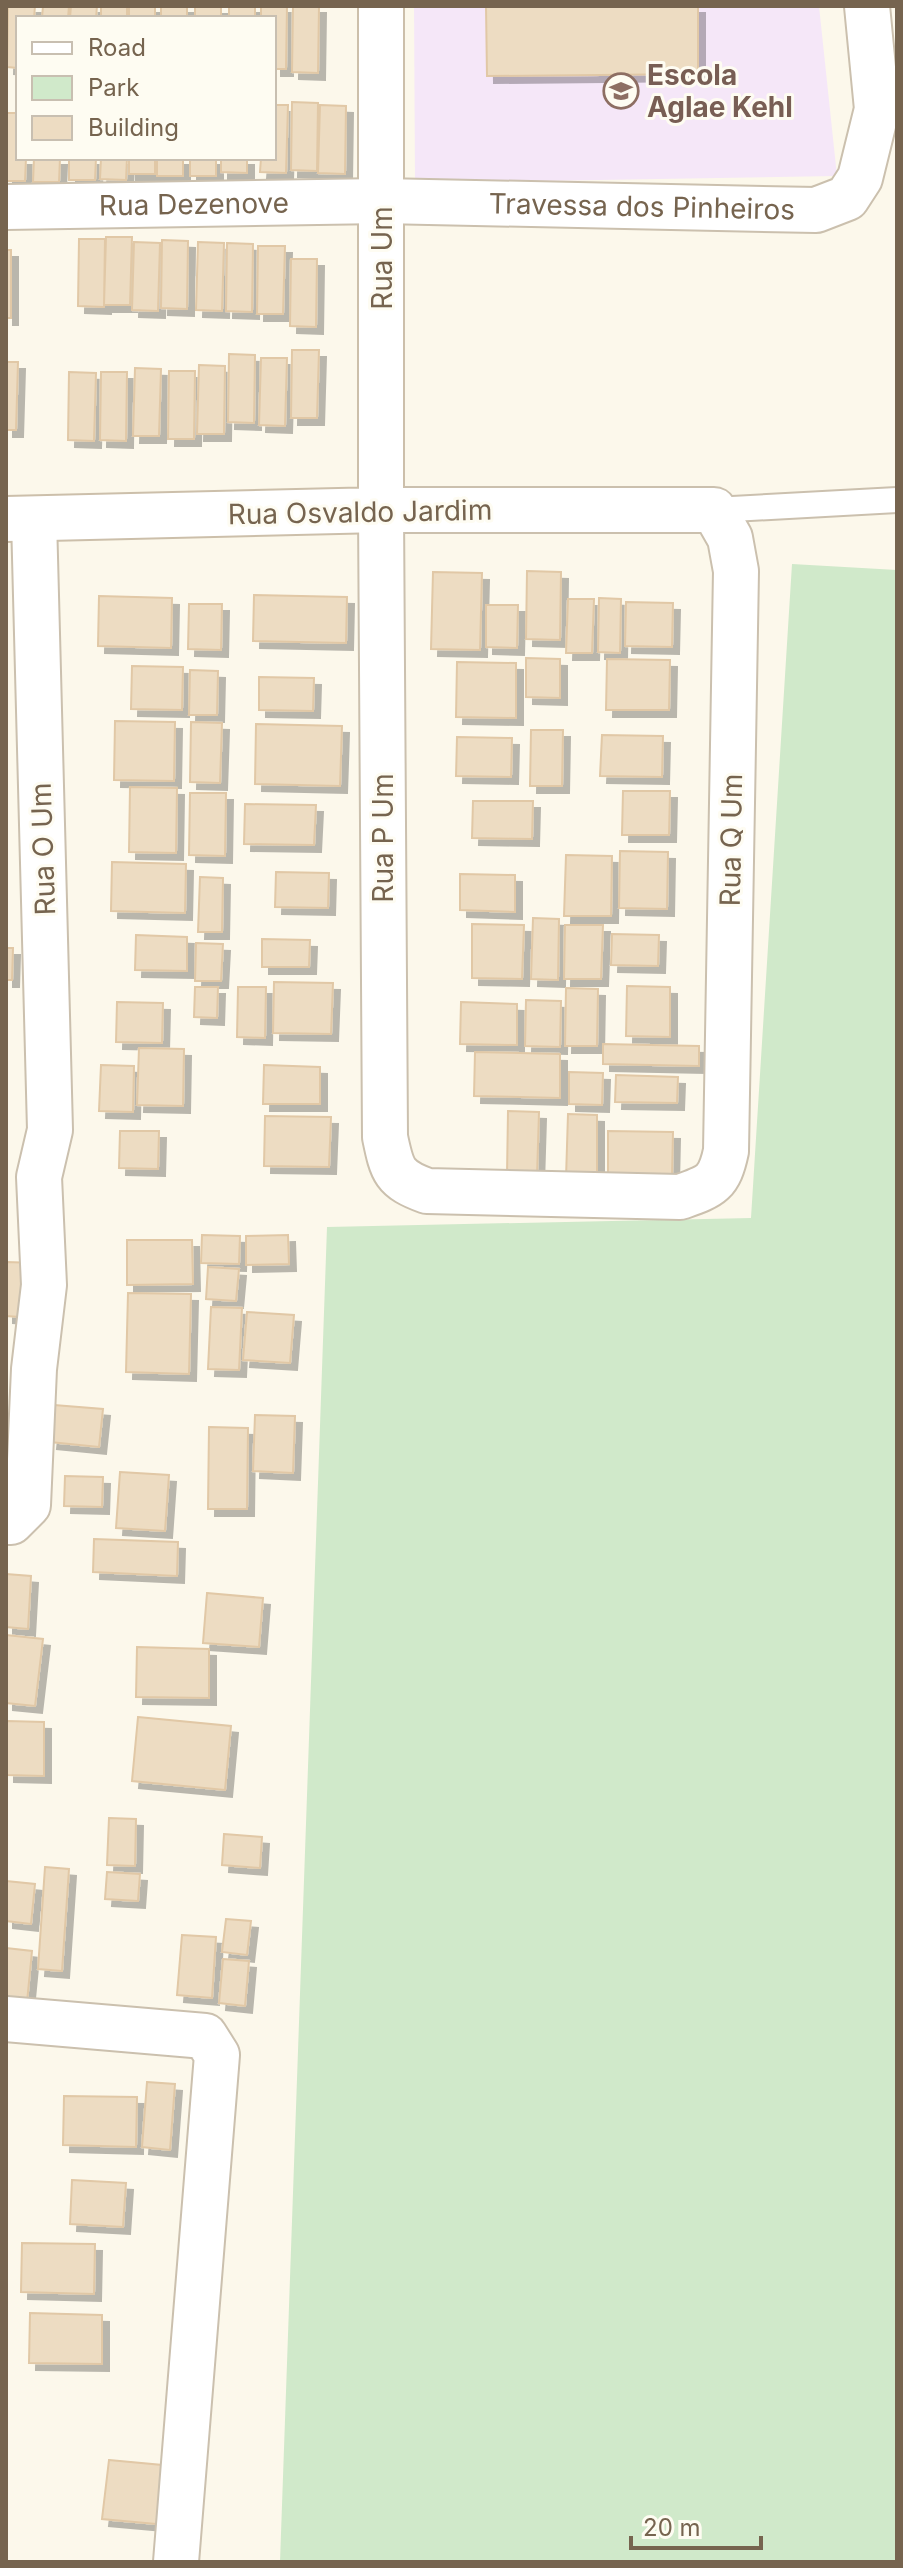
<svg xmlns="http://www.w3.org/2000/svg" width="903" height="2568" font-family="Inter,sans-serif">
	<defs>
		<filter id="shadow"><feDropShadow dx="7" dy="7" stdDeviation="0" flood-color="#0004"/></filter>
	</defs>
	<rect width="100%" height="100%" fill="#fcf8eb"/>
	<path fill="#f5e7f8" d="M 414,6 L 819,6 L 837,176 L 415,183 Z"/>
	<path fill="#d0e9ca" d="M 792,564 L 897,570 L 897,2562 L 280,2562 L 327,1227 L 751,1218 Z"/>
	<path fill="#eddcc2" stroke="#e1c8a6" stroke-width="2" filter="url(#shadow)" d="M 8,6 L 35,6 L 34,18 L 18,18 L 18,68 L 7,67 Z
		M 43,6 L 69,6 L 68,18 L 42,18 Z
		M 71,6 L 97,6 L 96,18 L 70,18 Z
		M 101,6 L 127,6 L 127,18 L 101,18 Z
		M 129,6 L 155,6 L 155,18 L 129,18 Z
		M 161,6 L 187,6 L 187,18 L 161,18 Z
		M 229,6 L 255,6 L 255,18 L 229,18 Z
		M 261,6 L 287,6 L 286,69 L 274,69 L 274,18 L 261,18 Z
		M 293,6 L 319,6 L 318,73 L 292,72 Z
		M 486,6 L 698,6 L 698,74 L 487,76 Z
		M 195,7 L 221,7 L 221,18 L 195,18 Z
		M 292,102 L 318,103 L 317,171 L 291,170 Z
		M 274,105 L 288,105 L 286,173 L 260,172 L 261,158 L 274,158 Z
		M 320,105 L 346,106 L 345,174 L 318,173 Z
		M 6,113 L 18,113 L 18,158 L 26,158 L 25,181 L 6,181 Z
		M 34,158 L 60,158 L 59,182 L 33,182 Z
		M 69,158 L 96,158 L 95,180 L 69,180 Z
		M 101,158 L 127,158 L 126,180 L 100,179 Z
		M 129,158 L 155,158 L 155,174 L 129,174 Z
		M 157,158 L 183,158 L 183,176 L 157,176 Z
		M 190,158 L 216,158 L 216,176 L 190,176 Z
		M 221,158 L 247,158 L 247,173 L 221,172 Z
		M 106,237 L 132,237 L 130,305 L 104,305 Z
		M 79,239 L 105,239 L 104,307 L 78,306 Z
		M 162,240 L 188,241 L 187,309 L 161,308 Z
		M 134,242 L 160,243 L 158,311 L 132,310 Z
		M 198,242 L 224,243 L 222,311 L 196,310 Z
		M 227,243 L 253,244 L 252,312 L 226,311 Z
		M 258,246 L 285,246 L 283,314 L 257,314 Z
		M 6,250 L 11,250 L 11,318 L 6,318 Z
		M 291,259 L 317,259 L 316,327 L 290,326 Z
		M 292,350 L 319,350 L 317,418 L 291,418 Z
		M 229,354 L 255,355 L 254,423 L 228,422 Z
		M 261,358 L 287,358 L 285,426 L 259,425 Z
		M 6,362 L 18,362 L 16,430 L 6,430 Z
		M 199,365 L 225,366 L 224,434 L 197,434 Z
		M 135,368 L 161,369 L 159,436 L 133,436 Z
		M 169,371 L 195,371 L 194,439 L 168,439 Z
		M 69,372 L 96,373 L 94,441 L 68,440 Z
		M 101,372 L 127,372 L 126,441 L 100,440 Z
		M 527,571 L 561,572 L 560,640 L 526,639 Z
		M 433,572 L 482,573 L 480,650 L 431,649 Z
		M 254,595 L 347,597 L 346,643 L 253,641 Z
		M 99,596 L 172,598 L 171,648 L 98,646 Z
		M 599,598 L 621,599 L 620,653 L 598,652 Z
		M 568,599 L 594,599 L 592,653 L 566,653 Z
		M 626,602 L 673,603 L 672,647 L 625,646 Z
		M 189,604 L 222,604 L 221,650 L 188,649 Z
		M 486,605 L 518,605 L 517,648 L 486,647 Z
		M 526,658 L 560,659 L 560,698 L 526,697 Z
		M 607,659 L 670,660 L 669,710 L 606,710 Z
		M 457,662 L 516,663 L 516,718 L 456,717 Z
		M 132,666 L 183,667 L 182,710 L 131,709 Z
		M 190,670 L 218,671 L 217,715 L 189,715 Z
		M 259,677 L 314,678 L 313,711 L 259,710 Z
		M 115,721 L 175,722 L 174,781 L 114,780 Z
		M 191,722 L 222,723 L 220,783 L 190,782 Z
		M 256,724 L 342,726 L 340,786 L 255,784 Z
		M 531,730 L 563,730 L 562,786 L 530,786 Z
		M 602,735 L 663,736 L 662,777 L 600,776 Z
		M 457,737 L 512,738 L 511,777 L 456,776 Z
		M 130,787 L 177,788 L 176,853 L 129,852 Z
		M 623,791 L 670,791 L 669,835 L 622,835 Z
		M 190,793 L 226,793 L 225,856 L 189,855 Z
		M 473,801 L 533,801 L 532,839 L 472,838 Z
		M 245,804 L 316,805 L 314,845 L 244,844 Z
		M 620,851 L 668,852 L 667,909 L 619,908 Z
		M 566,855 L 612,856 L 611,916 L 564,916 Z
		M 112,862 L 186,864 L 185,913 L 111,911 Z
		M 276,872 L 329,873 L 328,908 L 275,907 Z
		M 460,874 L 515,875 L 515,912 L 460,910 Z
		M 200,877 L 223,878 L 222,932 L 198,932 Z
		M 533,918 L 559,919 L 558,980 L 531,979 Z
		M 472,924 L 524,925 L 522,979 L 472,978 Z
		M 565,925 L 603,925 L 601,979 L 564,979 Z
		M 612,934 L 659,935 L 658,966 L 611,965 Z
		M 136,935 L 187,937 L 187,971 L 135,970 Z
		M 262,939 L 310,940 L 309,967 L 262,967 Z
		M 196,943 L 223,944 L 221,981 L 195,981 Z
		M 6,948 L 13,948 L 12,980 L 6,980 Z
		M 274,982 L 333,983 L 331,1034 L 273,1033 Z
		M 627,986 L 670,987 L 670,1037 L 626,1036 Z
		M 195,987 L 218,987 L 217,1018 L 194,1017 Z
		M 238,987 L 266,987 L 265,1038 L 237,1037 Z
		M 566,988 L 598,989 L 597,1046 L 565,1046 Z
		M 526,1000 L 561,1001 L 560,1047 L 525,1046 Z
		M 117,1002 L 163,1003 L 162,1043 L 116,1042 Z
		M 461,1002 L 517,1004 L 517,1045 L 460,1044 Z
		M 603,1044 L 699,1046 L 699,1066 L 603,1064 Z
		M 139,1048 L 184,1049 L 183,1106 L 137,1105 Z
		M 475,1052 L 560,1054 L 560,1098 L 474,1096 Z
		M 101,1065 L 134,1066 L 133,1112 L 99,1111 Z
		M 264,1065 L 320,1067 L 320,1104 L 263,1104 Z
		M 569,1072 L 603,1073 L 602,1105 L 569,1104 Z
		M 616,1075 L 678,1077 L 677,1103 L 615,1102 Z
		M 508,1111 L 539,1112 L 537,1176 L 507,1175 Z
		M 568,1114 L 597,1115 L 597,1179 L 566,1178 Z
		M 265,1116 L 331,1117 L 329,1167 L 264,1166 Z
		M 120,1131 L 159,1131 L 158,1169 L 119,1168 Z
		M 608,1131 L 673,1132 L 672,1176 L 608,1175 Z
		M 202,1235 L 240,1236 L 239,1264 L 201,1263 Z
		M 288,1235 L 289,1264 L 246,1265 L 246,1236 Z
		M 127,1240 L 192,1240 L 193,1284 L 127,1285 Z
		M 6,1262 L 37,1263 L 34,1318 L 6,1316 Z
		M 208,1267 L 239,1269 L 236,1301 L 206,1299 Z
		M 128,1293 L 191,1294 L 189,1374 L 126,1372 Z
		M 211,1307 L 242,1308 L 239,1370 L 208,1369 Z
		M 247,1312 L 294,1315 L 290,1363 L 243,1360 Z
		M 54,1405 L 103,1409 L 99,1447 L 50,1442 Z
		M 255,1415 L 295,1416 L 293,1473 L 253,1471 Z
		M 209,1427 L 248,1428 L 247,1509 L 208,1509 Z
		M 120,1472 L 169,1475 L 165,1531 L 116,1528 Z
		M 65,1476 L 103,1477 L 102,1507 L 64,1506 Z
		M 94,1539 L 178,1542 L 177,1576 L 93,1572 Z
		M 6,1574 L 31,1576 L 28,1629 L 6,1627 Z
		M 207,1593 L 263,1598 L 259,1647 L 203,1643 Z
		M 6,1635 L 43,1639 L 35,1706 L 6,1703 Z
		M 137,1647 L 209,1649 L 209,1698 L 136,1697 Z
		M 138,1717 L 231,1726 L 225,1790 L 132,1781 Z
		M 7,1721 L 44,1722 L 44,1776 L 7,1775 Z
		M 109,1818 L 136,1819 L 135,1866 L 107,1865 Z
		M 224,1834 L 262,1837 L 260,1868 L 222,1865 Z
		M 45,1867 L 69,1869 L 62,1971 L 38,1969 Z
		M 107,1872 L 140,1874 L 138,1901 L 105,1899 Z
		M 6,1881 L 35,1884 L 31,1924 L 6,1921 Z
		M 226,1919 L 251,1921 L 247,1955 L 222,1952 Z
		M 182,1935 L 216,1937 L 212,1998 L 177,1995 Z
		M 6,1948 L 32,1951 L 27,2002 L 6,2000 Z
		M 223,1959 L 249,1961 L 245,2006 L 219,2003 Z
		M 147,2082 L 175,2084 L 170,2150 L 142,2147 Z
		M 64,2096 L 137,2097 L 136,2147 L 63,2145 Z
		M 72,2180 L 126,2183 L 123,2227 L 70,2224 Z
		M 22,2243 L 95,2244 L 94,2294 L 21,2292 Z
		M 30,2313 L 102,2315 L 102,2364 L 29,2363 Z
		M 109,2460 L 173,2466 L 167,2525 L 102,2519 Z"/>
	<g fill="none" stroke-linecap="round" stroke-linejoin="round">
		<defs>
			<path id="lane" d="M 714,510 L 897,500"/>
			<g id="street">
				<path id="s1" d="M 6,207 L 382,201 L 816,210 L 847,198 L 860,178 L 877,109 L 867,6"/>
				<path d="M 381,510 L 714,510 L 730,538 L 736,571 L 726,1151 C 719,1184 711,1186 680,1197 L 427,1191 C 394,1179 392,1171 385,1137 Z"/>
				<path d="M 6,1522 L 11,1522 L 28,1505 L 34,1369 L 44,1285 L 39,1177 L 50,1130 L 34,519"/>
				<path d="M 6,2019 L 205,2036 L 217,2055 L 176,2562"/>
			</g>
			<path id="secondary" d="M 6,519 L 381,510 L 381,6"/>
		</defs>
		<use href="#lane" stroke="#cbc0ae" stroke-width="28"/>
		<use href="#street" stroke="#cbc0ae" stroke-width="48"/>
		<use href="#secondary" stroke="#ccbfaa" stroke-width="48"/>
		<use href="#lane" stroke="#fff" stroke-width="24"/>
		<use href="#street" stroke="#fff" stroke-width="44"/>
		<use href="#secondary" stroke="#fff" stroke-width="44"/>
	</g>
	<defs>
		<symbol id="school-ring" viewBox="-11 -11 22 22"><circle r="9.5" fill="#fefcf2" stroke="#8d6e63" stroke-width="1.5"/><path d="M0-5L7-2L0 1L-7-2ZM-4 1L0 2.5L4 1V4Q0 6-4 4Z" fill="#8d6e63"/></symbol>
	</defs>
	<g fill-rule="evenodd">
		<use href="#school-ring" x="601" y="71" width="40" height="40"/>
	</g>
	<g text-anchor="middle" stroke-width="6" stroke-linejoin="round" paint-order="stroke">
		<g font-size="28" font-weight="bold" fill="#785e54" stroke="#fefcf2" text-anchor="start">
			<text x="647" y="85">Escola<tspan x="647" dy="32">Aglae Kehl</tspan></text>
		</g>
		<g font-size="28" fill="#76644f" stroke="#fefcf2">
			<text dy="10" stroke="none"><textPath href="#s1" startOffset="188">Rua Dezenove</textPath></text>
			<text dy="10" stroke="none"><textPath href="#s1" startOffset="636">Travessa dos Pinheiros</textPath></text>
			<text transform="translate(382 258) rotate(-90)" y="10">Rua Um</text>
			<text transform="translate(360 512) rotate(-1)" y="10">Rua Osvaldo Jardim</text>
			<text transform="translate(383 838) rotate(-90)" y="10">Rua P Um</text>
			<text transform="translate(731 840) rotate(-89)" y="10">Rua Q Um</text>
			<text transform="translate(43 849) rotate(-92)" y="10">Rua O Um</text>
		</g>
	</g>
	<rect width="903" height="2568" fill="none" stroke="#76644f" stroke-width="16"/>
	<rect x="16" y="16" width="260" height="144" fill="#fefcf2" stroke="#c8bfb1" stroke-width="2"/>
	<rect x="32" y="42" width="40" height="12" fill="#ffffff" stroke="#c8bfb1" stroke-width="2"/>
	<text x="88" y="56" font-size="24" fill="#76644f">Road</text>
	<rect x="32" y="76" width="40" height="24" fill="#d0e9ca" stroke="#c8bfb1" stroke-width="2"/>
	<text x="88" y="96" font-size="24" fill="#76644f">Park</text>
	<rect x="32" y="116" width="40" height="24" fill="#eddcc2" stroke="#c8bfb1" stroke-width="2"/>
	<text x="88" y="136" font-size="24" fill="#76644f">Building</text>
	<path d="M631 2536v12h130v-12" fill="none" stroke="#76644f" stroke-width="4"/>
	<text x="643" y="2536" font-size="24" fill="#76644f" stroke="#fefcf2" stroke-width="6" paint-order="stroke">20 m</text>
</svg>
